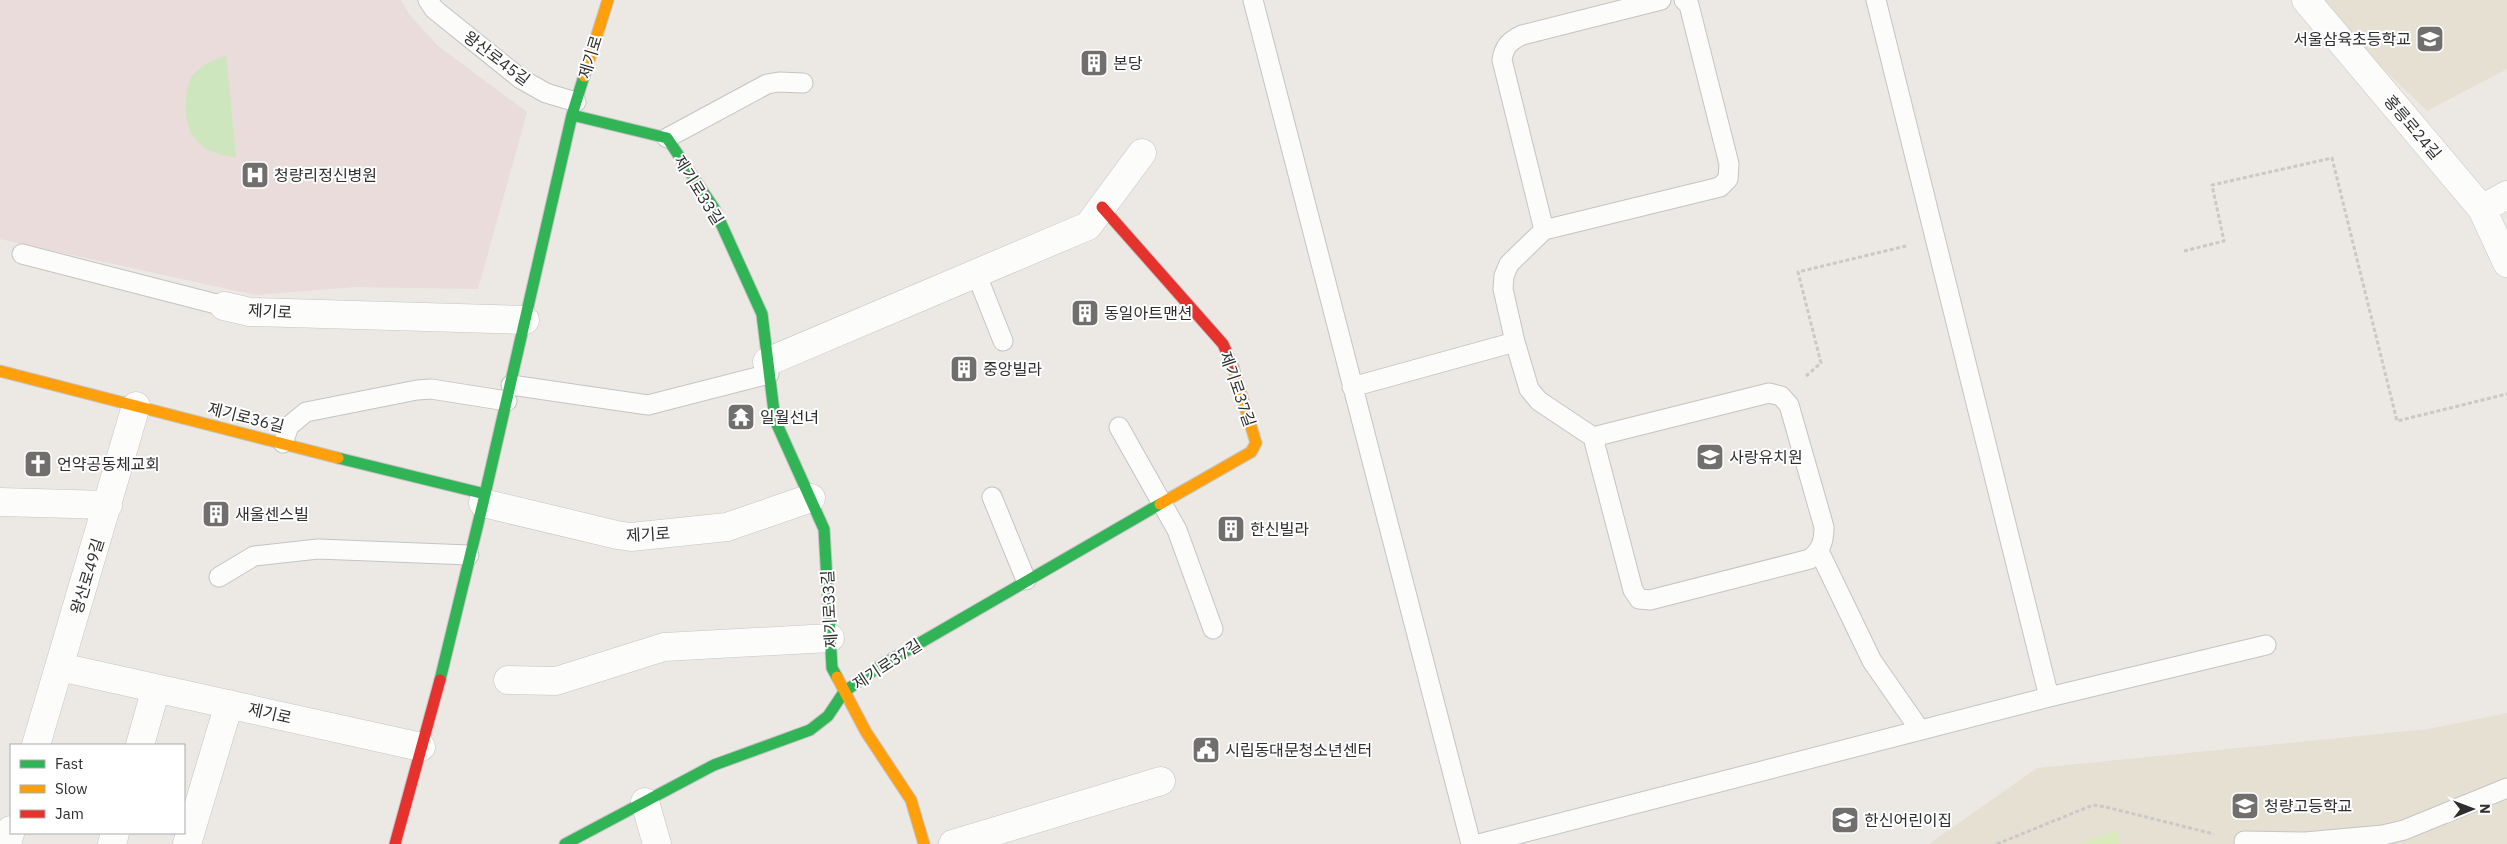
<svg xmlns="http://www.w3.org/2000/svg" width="2507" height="844" font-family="'IBM Plex Sans','Noto Sans KR',sans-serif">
	<rect width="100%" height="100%" fill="#ece8e4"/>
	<path fill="#e6e0d3" d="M 2320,0 L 2507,0 L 2507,69 L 2427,111 L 2321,9 Z
		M 2507,713 L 2507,844 L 1929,844 L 2037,768 L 2428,729 Z"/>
	<path fill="#e9dcdb" d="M 0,0 L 401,0 L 409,14 L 438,46 L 527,112 L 478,289 L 356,287 L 255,295 L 0,239 Z"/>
	<path fill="#cee6be" d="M 226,55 L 236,157 C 203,155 183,136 186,102 C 186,92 188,80 195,73 C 203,64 215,60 226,55 Z"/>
	<path fill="#d9eabb" d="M 2115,831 L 2119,844 L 2079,844 Z"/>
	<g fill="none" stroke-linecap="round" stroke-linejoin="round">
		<defs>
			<path id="lane" d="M 428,0 L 434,9 L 521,79 L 546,93 L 576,102
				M 1253,0 L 1471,844
				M 1876,0 L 2049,697
				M 667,138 L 767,84 L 779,82 L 803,83
				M 1544,230 L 1502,60 C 1504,46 1510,41 1522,35 L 1661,0
				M 22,254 L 224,306
				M 976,273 L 1003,341
				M 511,385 L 648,405 L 769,374
				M 1352,387 L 1515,342
				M 1119,427 L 1177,530 L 1213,629
				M 1593,437 L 1769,393 L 1781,396 L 1789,405 L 1824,527 C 1824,542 1821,550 1810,559 L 1650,600 L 1639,599 L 1633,590 L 1593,437 L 1539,401 L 1529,389 L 1515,342 L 1503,289 L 1504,276 L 1509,264 L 1544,230 L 1720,187 L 1728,179 L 1729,164 L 1689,5 L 1684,0
				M 283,443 L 289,426 L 306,412 L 417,390 L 431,389 L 507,401
				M 992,497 L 1026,580
				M 1819,551 L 1872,661 L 1920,730
				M 219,577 L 254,556 L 318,549 L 469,555
				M 2244,841 L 2305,842 L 2383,835 L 2404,830 L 2507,788
				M 1479,844 L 2049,697 L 2266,645"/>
			<path id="street" d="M 2306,0 L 2482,209 L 2507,263
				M 2482,209 L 2507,195
				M 224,306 L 250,312 L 525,320
				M 767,362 L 1088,226 L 1142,153
				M 0,502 L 108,505
				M 483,503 L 617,535 L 631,537 L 727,527 L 811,498
				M 60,667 L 421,747
				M 508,680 L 556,681 L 664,647 L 830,638
				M 36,745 L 136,406
				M 140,745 L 156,688
				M 645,802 L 657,844
				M 7,844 L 11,830
				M 112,844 L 115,833
				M 187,844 L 229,704
				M 953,844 L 1161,781"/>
			<path id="fast" d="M 572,115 L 667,138 L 714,208 L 762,314 L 775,420 L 824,529 L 832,668 L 837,677
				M 338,458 L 485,494
				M 440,680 L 483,503 L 572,115 L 584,76
				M 565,844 L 714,765 L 810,730 L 828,716 L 844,692 L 880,666 L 1160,504"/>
			<path id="slow" d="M 584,76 L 608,0
				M 0,371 L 338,458
				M 1160,504 L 1251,452 L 1256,443 L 1233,367
				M 837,677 L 866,732 L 911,800 L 924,844"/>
			<path id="jam" d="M 1102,207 L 1223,344 L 1233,367
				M 395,844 L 440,680"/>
		</defs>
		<use href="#lane" stroke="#c5c4c5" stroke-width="21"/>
		<use href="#street" stroke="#c5c4c5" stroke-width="29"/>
		<use href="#fast" stroke="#c5c4c5" stroke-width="13"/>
		<use href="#slow" stroke="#c5c4c5" stroke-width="13"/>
		<use href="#jam" stroke="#c5c4c5" stroke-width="13"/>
		<path stroke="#c9c9c8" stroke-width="3" stroke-dasharray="4 2.5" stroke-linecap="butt" d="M 2184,251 L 2224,241 L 2212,185 L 2332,158 L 2397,421 L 2507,394
			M 1806,376 L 1821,363 L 1798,272 L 1906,246
			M 1997,844 L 2093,805 L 2106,807 L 2214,834"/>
		<use href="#lane" stroke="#fcfcfb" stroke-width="19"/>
		<use href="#street" stroke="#fcfcfb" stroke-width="28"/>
		<use href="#fast" stroke="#30b455" stroke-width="11"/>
		<use href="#slow" stroke="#ff9f0a" stroke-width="11"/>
		<use href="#jam" stroke="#e5322d" stroke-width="11"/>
	</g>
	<defs>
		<symbol id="school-square" viewBox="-11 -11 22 22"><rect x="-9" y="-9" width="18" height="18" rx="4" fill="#706f6e" stroke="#fff"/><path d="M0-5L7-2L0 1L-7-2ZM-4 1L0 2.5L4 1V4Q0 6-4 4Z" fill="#fff"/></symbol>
		<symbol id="building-square" viewBox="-11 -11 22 22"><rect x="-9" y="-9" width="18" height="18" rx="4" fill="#706f6e" stroke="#fff"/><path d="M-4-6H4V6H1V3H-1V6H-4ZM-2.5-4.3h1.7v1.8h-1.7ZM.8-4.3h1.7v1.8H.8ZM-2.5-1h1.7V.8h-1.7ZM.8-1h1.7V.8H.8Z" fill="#fff"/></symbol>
		<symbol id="hospital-square" viewBox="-11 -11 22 22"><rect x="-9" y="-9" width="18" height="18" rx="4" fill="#706f6e" stroke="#fff"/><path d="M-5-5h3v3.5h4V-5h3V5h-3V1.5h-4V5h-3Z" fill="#fff"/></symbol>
		<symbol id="temple-square" viewBox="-11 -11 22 22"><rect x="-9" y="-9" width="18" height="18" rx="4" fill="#706f6e" stroke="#fff"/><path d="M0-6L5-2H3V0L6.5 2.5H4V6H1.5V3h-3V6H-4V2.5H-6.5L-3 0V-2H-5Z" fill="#fff"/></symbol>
		<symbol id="church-square" viewBox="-11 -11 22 22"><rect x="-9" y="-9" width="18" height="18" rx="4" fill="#706f6e" stroke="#fff"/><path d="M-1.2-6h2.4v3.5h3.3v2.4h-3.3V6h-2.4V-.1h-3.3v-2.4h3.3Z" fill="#fff"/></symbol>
		<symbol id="civic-square" viewBox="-11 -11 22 22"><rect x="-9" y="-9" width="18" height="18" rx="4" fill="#706f6e" stroke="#fff"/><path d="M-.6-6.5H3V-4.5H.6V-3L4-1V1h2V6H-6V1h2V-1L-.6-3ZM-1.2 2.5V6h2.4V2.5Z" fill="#fff"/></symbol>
	</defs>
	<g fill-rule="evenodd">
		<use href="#school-square" x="2414" y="23" width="32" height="32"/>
		<use href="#building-square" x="1078" y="47" width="32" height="32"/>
		<use href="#hospital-square" x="239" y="159" width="32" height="32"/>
		<use href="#building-square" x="1069" y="297" width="32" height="32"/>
		<use href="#building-square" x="948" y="353" width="32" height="32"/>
		<use href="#temple-square" x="725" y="401" width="32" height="32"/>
		<use href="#school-square" x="1694" y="441" width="32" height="32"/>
		<use href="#church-square" x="22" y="448" width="32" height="32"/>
		<use href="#building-square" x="200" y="498" width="32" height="32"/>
		<use href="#building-square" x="1215" y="513" width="32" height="32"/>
		<use href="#civic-square" x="1190" y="734" width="32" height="32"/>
		<use href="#school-square" x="2229" y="790" width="32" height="32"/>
		<use href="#school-square" x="1829" y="804" width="32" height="32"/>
	</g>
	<g text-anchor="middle" stroke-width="4" stroke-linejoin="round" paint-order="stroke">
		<g font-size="16" fill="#2e2e2e" stroke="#fff" text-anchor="start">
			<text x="2411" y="45" text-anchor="end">서울삼육초등학교</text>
			<text x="1113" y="69">본당</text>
			<text x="274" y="181">청량리정신병원</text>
			<text x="1104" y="319">동일아트맨션</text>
			<text x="983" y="375">중앙빌라</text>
			<text x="760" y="423">일월선녀</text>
			<text x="1729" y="463">사랑유치원</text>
			<text x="57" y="470">언약공동체교회</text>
			<text x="235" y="520">새울센스빌</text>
			<text x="1250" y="535">한신빌라</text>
			<text x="1225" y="756">시립동대문청소년센터</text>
			<text x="2264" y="812">청량고등학교</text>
			<text x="1864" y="826">한신어린이집</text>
		</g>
		<g font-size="16" fill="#2e2e2e" stroke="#fff">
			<text transform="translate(590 57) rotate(-73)" y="6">제기로</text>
			<text transform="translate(497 58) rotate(37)" y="6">왕산로45길</text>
			<text transform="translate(2413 127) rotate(50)" y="6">홍릉로24길</text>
			<text transform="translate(699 190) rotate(58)" y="6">제기로33길</text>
			<text transform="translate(270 311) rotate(3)" y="6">제기로</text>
			<text transform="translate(1238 389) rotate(71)" y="6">제기로37길</text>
			<text transform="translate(246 417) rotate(14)" y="6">제기로36길</text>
			<text transform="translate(648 534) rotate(-3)" y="6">제기로</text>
			<text transform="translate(87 576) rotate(-73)" y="6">왕산로49길</text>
			<text transform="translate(829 609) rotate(-93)" y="6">제기로33길</text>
			<text transform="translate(887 664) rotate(-33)" y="6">제기로37길</text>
			<text transform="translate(270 713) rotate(13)" y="6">제기로</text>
		</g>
	</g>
	<rect x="10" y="744" width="175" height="90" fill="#ffffff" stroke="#ababab"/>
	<rect x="20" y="760" width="25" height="8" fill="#30b455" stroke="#ababab"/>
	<text x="55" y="769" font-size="15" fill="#2e2e2e">Fast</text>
	<rect x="20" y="785" width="25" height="8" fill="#ff9f0a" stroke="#ababab"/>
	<text x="55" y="794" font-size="15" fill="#2e2e2e">Slow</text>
	<rect x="20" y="810" width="25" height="8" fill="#e5322d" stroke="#ababab"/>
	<text x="55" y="819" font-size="15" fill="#2e2e2e">Jam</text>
	<g transform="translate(2472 809) rotate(89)" stroke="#ffffff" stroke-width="4" paint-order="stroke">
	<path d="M0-4L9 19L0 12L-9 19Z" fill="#2e2e2e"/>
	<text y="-8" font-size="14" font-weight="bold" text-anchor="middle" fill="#2e2e2e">N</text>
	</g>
</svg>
